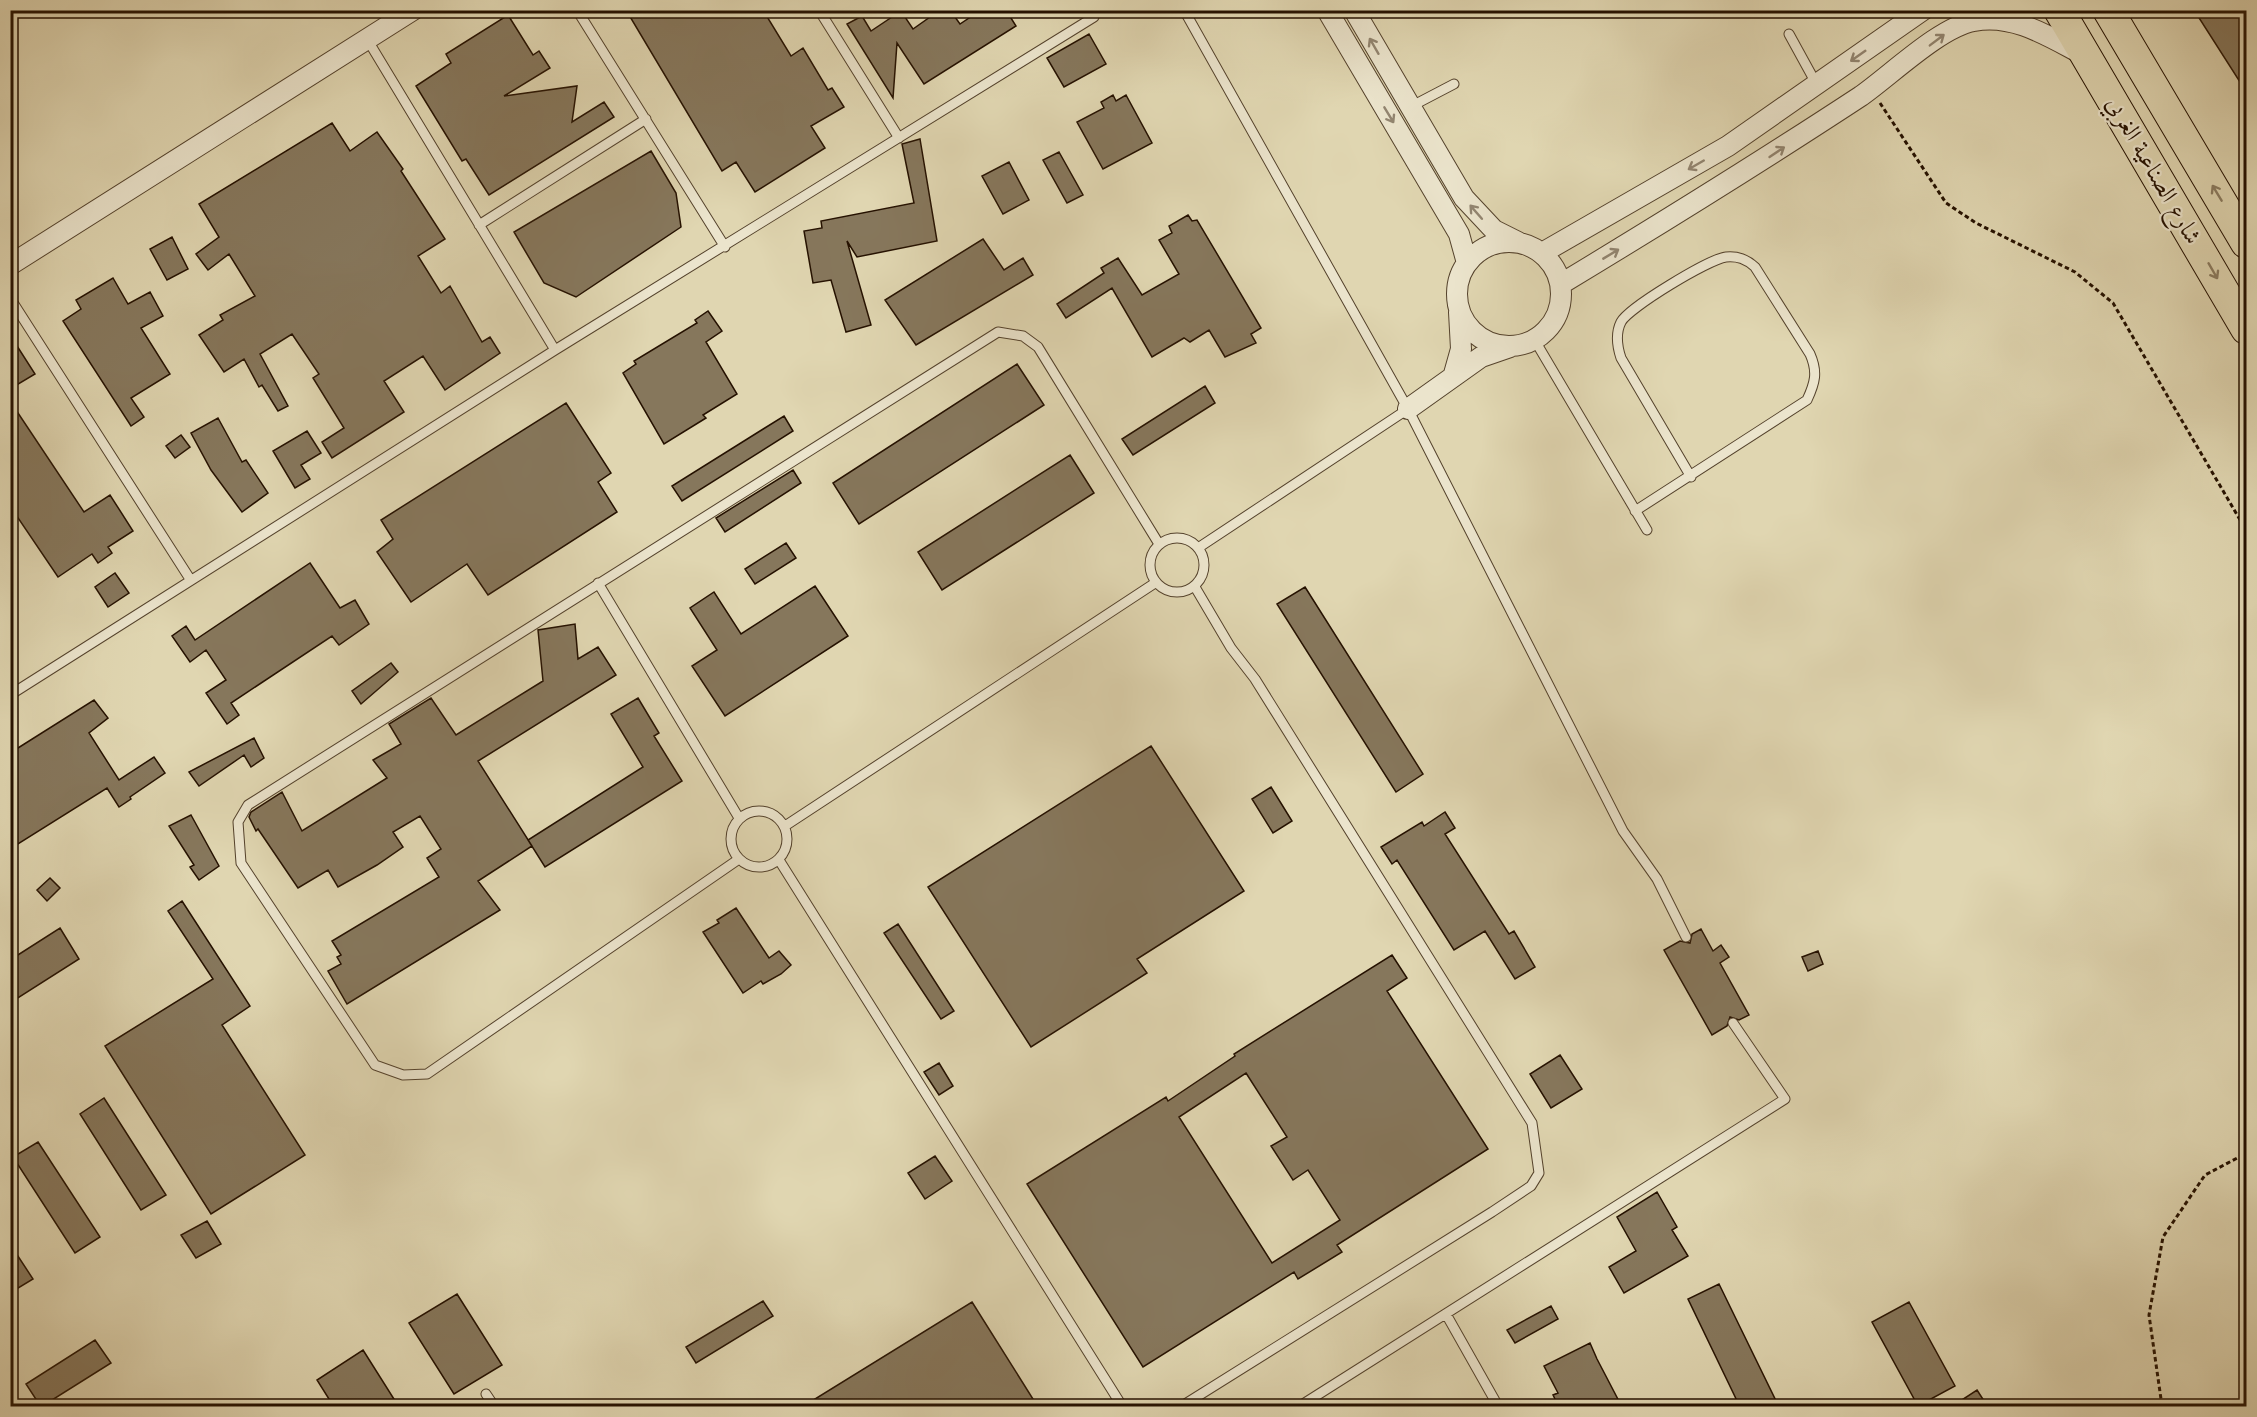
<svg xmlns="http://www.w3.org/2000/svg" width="2257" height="1417" font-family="'Old Standard TT',Amiri,serif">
	<rect width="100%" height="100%" fill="#e0d6b1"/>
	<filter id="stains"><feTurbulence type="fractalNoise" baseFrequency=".00333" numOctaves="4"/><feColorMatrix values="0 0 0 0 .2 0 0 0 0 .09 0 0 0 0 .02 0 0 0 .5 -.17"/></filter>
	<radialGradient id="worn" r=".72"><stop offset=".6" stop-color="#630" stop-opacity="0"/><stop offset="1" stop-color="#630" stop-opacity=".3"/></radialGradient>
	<path fill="#86775c" stroke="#251100" stroke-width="1.5" fill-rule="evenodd" d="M 626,10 L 763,10 L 791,56 L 803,48 L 828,90 L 832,88 L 844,107 L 811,126 L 825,148 L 755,192 L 736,162 L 722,171 Z
		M 940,10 L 950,10 L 960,24 L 981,10 L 1006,10 L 1016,26 L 924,84 L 897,43 L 893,98 L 847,24 L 862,16 L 871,31 L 901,11 L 913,29 Z
		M 2194,10 L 2247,10 L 2247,93 Z
		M 508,15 L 533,55 L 539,51 L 550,68 L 504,96 L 577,86 L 572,122 L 604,102 L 614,117 L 489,195 L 466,159 L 462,161 L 416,86 L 451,63 L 446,54 Z
		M 1089,34 L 1106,64 L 1064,87 L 1047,58 Z
		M 1113,95 L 1116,101 L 1126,95 L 1152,143 L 1103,169 L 1077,122 L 1104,108 L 1101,102 Z
		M 332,123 L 350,151 L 377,132 L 403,169 L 401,171 L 445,239 L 418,256 L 441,293 L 450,286 L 482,342 L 490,337 L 500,353 L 445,390 L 423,356 L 384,381 L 404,412 L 332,458 L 322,442 L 344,428 L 313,378 L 319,374 L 292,334 L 260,354 L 288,406 L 278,411 L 262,385 L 259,387 L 244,359 L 224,372 L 199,335 L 223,320 L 220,315 L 255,296 L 229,254 L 208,270 L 196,254 L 219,237 L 199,204 Z
		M 920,139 L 937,241 L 857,257 L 847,241 L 871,325 L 846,332 L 831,280 L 813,283 L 804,231 L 822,228 L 821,221 L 914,203 L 902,144 Z
		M 651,151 L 676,193 L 681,227 L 576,297 L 544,283 L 514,232 Z
		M 1059,152 L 1083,195 L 1067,203 L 1043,160 Z
		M 1009,162 L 1029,200 L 1003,214 L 982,176 Z
		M 1188,215 L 1192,221 L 1197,220 L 1261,328 L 1251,334 L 1256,343 L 1225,357 L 1209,330 L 1190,342 L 1184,338 L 1152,357 L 1112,288 L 1066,318 L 1057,304 L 1104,273 L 1101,268 L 1118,258 L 1142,295 L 1179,274 L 1159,240 L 1172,233 L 1169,226 Z
		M 172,237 L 188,269 L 167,280 L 150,249 Z
		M 983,239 L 1004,270 L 1023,258 L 1033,275 L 916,345 L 885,300 Z
		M 113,278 L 128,304 L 150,292 L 163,316 L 141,328 L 170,374 L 131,398 L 144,417 L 131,426 L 63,321 L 81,309 L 76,300 Z
		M 708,311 L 722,331 L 706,342 L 737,394 L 703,415 L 706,418 L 664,444 L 623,373 L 636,364 L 634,361 L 697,323 L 695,320 Z
		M 10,335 L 35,374 L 10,389 Z
		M 1017,364 L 1044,405 L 859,524 L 833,483 Z
		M 1205,386 L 1215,403 L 1133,455 L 1122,439 Z
		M 10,401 L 84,512 L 110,495 L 133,531 L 108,547 L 112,553 L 98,563 L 92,554 L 58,577 L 10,506 Z
		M 566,403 L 611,473 L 598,482 L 617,512 L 488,595 L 467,564 L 411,602 L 377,552 L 393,539 L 381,520 Z
		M 784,416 L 793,431 L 682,501 L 672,486 Z
		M 218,418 L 242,462 L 246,460 L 268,493 L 242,512 L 211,470 L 191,433 Z
		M 307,431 L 321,453 L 301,465 L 310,479 L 295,488 L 273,451 Z
		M 181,435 L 190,447 L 175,458 L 166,446 Z
		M 1070,455 L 1094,493 L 942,590 L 918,552 Z
		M 793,470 L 801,483 L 725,532 L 716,518 Z
		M 786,543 L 796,558 L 755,584 L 745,569 Z
		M 310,563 L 340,608 L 355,600 L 369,624 L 339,645 L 332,636 L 231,703 L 239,715 L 227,724 L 206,693 L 226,680 L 206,650 L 190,662 L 172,636 L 186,626 L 195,640 Z
		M 115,573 L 129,593 L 108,607 L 95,587 Z
		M 815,586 L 848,636 L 725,716 L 692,666 L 717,650 L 690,608 L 714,592 L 741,634 Z
		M 1305,587 L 1423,774 L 1396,792 L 1277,604 Z
		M 575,624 L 578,659 L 598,647 L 616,675 L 478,761 L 532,846 L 478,881 L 500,910 L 347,1004 L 328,971 L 341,964 L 337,957 L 341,955 L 332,941 L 439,877 L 427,858 L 441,849 L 420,816 L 393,832 L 403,847 L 377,865 L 338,887 L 328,870 L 298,888 L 258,829 L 256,831 L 249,817 L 251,812 L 282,792 L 302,831 L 387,778 L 373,760 L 401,744 L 389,724 L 431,698 L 456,735 L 543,681 L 538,630 Z
		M 391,663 L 398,672 L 361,704 L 352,691 Z
		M 638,698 L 659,733 L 654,736 L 682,781 L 545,867 L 528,840 L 643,767 L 611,714 Z
		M 94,700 L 108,718 L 89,733 L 119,780 L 154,757 L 165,773 L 130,797 L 131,799 L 119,807 L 107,788 L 10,849 L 10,753 Z
		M 254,738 L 264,758 L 251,767 L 244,755 L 199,786 L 189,772 Z
		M 1151,746 L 1244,891 L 1137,959 L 1147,973 L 1031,1047 L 928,887 Z
		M 1271,787 L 1292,821 L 1273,833 L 1252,799 Z
		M 1445,812 L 1455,828 L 1445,834 L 1509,934 L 1514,931 L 1535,967 L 1515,979 L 1485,931 L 1454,950 L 1397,860 L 1392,864 L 1381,847 L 1422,822 L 1424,826 Z
		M 191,815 L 219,866 L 199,880 L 190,867 L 194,865 L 169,826 Z
		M 50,878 L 60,888 L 47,901 L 37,890 Z
		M 182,901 L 250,1006 L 222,1025 L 305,1155 L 211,1214 L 105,1046 L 213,979 L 168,911 Z
		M 736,908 L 769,958 L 779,951 L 791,965 L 781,974 L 763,984 L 761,981 L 743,993 L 703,932 L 719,923 L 717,920 Z
		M 898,924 L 954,1011 L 941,1019 L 884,933 Z
		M 60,928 L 79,959 L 10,1003 L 10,960 Z
		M 1701,929 L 1713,951 L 1721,945 L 1729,957 L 1720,963 L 1749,1015 L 1739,1020 L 1730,1017 L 1727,1026 L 1712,1035 L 1664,950 L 1680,941 L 1690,943 L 1692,934 Z
		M 1818,951 L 1823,964 L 1808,971 L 1802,957 Z
		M 1392,955 L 1407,978 L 1387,991 L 1488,1149 L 1337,1245 L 1342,1252 L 1298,1279 L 1294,1272 L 1143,1367 L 1027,1184 L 1166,1097 L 1168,1101 L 1235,1056 L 1234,1054 ZM 1246,1073 L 1287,1137 L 1271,1146 L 1293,1180 L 1308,1170 L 1340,1220 L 1272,1263 L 1179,1117 Z
		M 1560,1055 L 1582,1089 L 1551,1108 L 1530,1074 Z
		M 939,1063 L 953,1086 L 939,1095 L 924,1072 Z
		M 104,1098 L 166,1195 L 141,1210 L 80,1114 Z
		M 38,1142 L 100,1237 L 75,1253 L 13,1157 Z
		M 935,1156 L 952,1181 L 925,1199 L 908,1173 Z
		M 1657,1192 L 1677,1227 L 1672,1230 L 1688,1256 L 1624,1293 L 1609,1267 L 1636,1251 L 1617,1217 Z
		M 207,1221 L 221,1244 L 196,1258 L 181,1235 Z
		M 10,1244 L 33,1279 L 10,1293 Z
		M 1719,1284 L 1779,1407 L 1740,1407 L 1688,1299 Z
		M 457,1294 L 502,1365 L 454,1394 L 409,1323 Z
		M 763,1301 L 773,1316 L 696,1363 L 686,1347 Z
		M 972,1302 L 1038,1407 L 802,1407 Z
		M 1909,1302 L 1955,1386 L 1918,1406 L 1872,1322 Z
		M 1551,1306 L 1558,1319 L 1515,1343 L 1507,1330 Z
		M 95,1340 L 111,1363 L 41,1407 L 26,1384 Z
		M 1590,1343 L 1597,1359 L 1622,1407 L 1559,1407 L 1553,1395 L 1558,1393 L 1544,1366 Z
		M 363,1350 L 399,1407 L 334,1407 L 317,1380 Z
		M 1977,1390 L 1988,1407 L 1951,1407 Z"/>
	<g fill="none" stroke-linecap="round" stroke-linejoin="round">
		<defs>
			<path id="service" d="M 577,10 L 725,247
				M 819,10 L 899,138
				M 1184,10 L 1408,409 L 1623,831 L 1657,879 L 1686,937
				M 1789,34 L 1817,85
				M 367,39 L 555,350
				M 1410,107 L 1454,84
				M 479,225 L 646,119
				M 10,298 L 190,579
				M 1534,339 L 1647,530
				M 1635,511 L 1807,400 C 1815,383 1818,372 1810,354 L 1755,267 C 1746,259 1738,256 1726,257 C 1709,259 1628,308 1621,322 C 1615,334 1617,346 1621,358 L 1691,477
				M1150 565a27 27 0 1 1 54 0a27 27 0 1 1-54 0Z
				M 1198,548 L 1408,409
				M 598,583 L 739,818
				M 10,695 L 555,350 L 1094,17
				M731 839a28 28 0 1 1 56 0a28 28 0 1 1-56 0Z
				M 785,826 L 1155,583
				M 739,859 L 427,1074 L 403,1075 L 375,1065 L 241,863 L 238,822 L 248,805 L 998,332 L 1023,336 L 1038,347 L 1159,544
				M 779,860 L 1122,1406
				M 1446,1314 L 1498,1406
				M 486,1394 L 494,1406
				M 645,1406 L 650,1406
				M 1182,1406 L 1492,1212 L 1531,1186 L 1539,1173 L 1532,1123 L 1255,679 L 1231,648 L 1195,587
				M 1300,1406 L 1785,1099 L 1733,1023"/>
			<path id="minor" d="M 1327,10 L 1459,234 L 1467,263
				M 1354,10 L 1464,198 L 1494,230 L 1518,242
				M1457 294a52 52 0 1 1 104 0a52 52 0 1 1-104 0Z
				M 1542,253 L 1728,146 L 1923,10
				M 10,265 L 413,10
				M 1561,284 C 1662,223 1762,161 1861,96 C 1891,75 1940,27 1974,21 C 2014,13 2051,38 2084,55
				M 1454,374 L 1461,349 L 1459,312
				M 1408,409 L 1481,357 L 1510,347"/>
			<path id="primary" d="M 2059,10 L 2246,329
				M 2108,10 L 2246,243"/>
		</defs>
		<use href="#service" stroke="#54422c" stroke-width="11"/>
		<use href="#minor" stroke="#54422c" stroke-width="22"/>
		<use href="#primary" stroke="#251100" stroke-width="32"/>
		<path stroke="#251100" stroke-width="3" stroke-dasharray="4.5 3" stroke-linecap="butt" d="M 1880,103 L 1946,203 L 1976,223 L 2075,272 L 2113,303 L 2246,530
			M 2162,1406 L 2149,1315 L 2163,1237 L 2205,1175 L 2241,1156 L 2246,1157"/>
		<use href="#service" stroke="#ebe4cc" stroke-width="9"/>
		<use href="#minor" stroke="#ebe4cc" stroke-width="20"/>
		<use href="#primary" stroke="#e0d6b1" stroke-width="30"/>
	</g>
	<defs><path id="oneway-shaft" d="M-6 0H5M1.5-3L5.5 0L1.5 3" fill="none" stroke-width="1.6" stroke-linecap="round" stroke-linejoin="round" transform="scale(1.5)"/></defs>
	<g stroke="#928570">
		<use href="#oneway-shaft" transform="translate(1937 40) rotate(-37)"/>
		<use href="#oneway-shaft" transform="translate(1374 46) rotate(-120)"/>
		<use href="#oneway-shaft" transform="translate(1858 56) rotate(145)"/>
		<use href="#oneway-shaft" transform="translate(1389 115) rotate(59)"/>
		<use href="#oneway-shaft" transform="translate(1777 152) rotate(-34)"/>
		<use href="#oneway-shaft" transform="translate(1696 165) rotate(150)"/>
		<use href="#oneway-shaft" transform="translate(1476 212) rotate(-131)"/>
		<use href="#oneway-shaft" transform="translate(1611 254) rotate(-31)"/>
	</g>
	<g stroke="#8c7d61">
		<use href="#oneway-shaft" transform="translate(2217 193) rotate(-121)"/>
		<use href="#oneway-shaft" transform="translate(2213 271) rotate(60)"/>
	</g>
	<g text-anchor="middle" stroke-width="4.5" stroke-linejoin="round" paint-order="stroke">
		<g font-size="24" fill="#251100" stroke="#ebe4cc">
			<text transform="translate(2154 170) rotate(60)" y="8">شارع الصناعية الغربي</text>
		</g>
	</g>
	<rect width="2257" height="1417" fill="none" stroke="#e0d6b1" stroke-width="36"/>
	<rect x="12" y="12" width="2233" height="1393" fill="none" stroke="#251100" stroke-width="3"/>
	<rect x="18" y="18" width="2221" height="1381" fill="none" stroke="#251100" stroke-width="1.5"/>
	<rect width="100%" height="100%" filter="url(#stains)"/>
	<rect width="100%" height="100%" fill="url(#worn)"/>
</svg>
